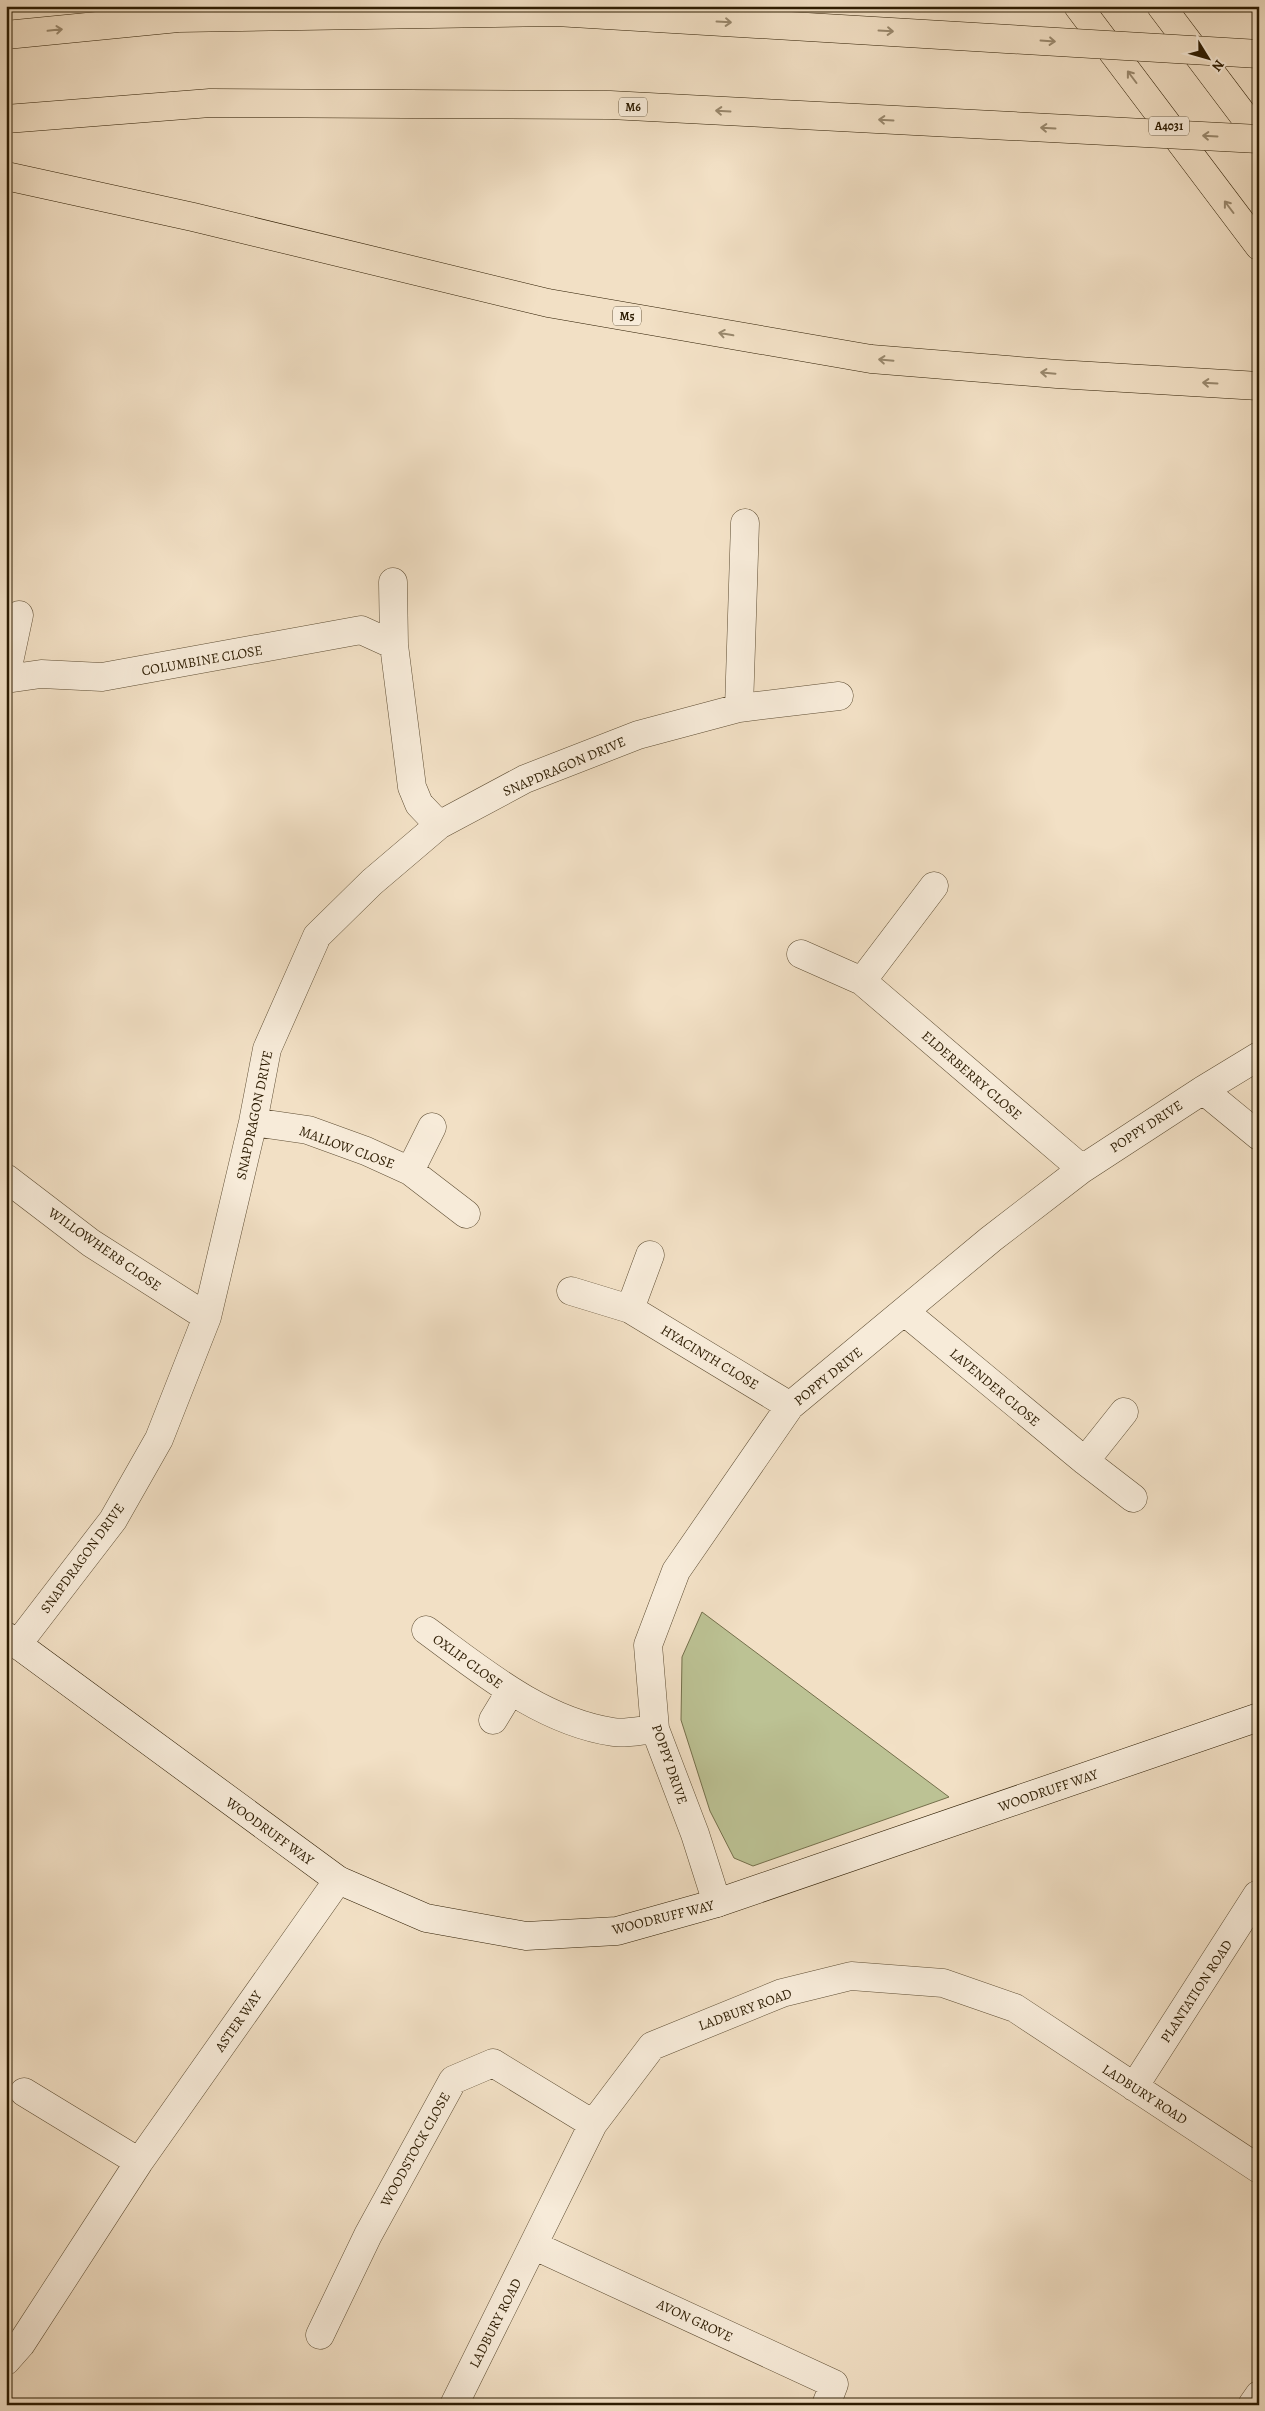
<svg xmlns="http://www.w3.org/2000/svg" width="1265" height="2411" font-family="Alegreya,serif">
	<rect width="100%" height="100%" fill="#f2e0c5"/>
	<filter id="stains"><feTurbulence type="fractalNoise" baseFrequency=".004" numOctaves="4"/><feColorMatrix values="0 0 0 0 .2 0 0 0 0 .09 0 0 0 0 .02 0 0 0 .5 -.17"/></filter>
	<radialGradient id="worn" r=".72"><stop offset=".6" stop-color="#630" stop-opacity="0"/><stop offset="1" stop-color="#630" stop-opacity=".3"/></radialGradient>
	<path fill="#bcc294" stroke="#746f4b" d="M 702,1612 L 949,1797 L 753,1866 L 734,1858 L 710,1811 L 681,1720 L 682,1657 Z"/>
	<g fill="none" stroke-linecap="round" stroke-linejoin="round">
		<defs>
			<path id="street" d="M 393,582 L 394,645 L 412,787 L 419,804 L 439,825
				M 6,676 L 19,615
				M 6,679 L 41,674 L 102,677 L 361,630 L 394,645
				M 739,708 L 745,523
				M 801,954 L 862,981 L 1082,1169
				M 862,981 L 934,886
				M 1203,1090 L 1259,1136
				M 253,1122 L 308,1130 L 366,1151 L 410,1171 L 466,1214
				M 410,1171 L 432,1127
				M 6,1178 L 91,1243 L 207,1317
				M 571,1291 L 630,1309 L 790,1406
				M 630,1309 L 650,1255
				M 905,1312 L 1085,1461 L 1133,1498
				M 1085,1461 L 1124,1412
				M 426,1630 C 482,1671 541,1721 613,1732 C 626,1734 642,1730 655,1729
				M 17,1645 L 113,1520 L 159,1439 L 207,1317 L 253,1122 L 267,1049 L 317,936 L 372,882 L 439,825 L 525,779 L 638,735 L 739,708 L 839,696
				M 493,1720 L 510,1692
				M 717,1903 L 695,1834 L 655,1729 L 648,1645 L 676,1571 L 790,1406 L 991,1239 L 1082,1169 L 1203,1090 L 1259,1056
				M 1134,2087 L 1257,1895
				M 24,2092 L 139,2162
				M 535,2246 L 834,2384 L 826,2405
				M 320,2335 L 368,2235 L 453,2080 L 493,2063 L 593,2124
				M 6,2361 L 21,2344 L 139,2162 L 338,1880
				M 454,2405 L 593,2124 L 652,2046 L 782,1993 L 851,1976 L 943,1983 L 1015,2008 L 1259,2169
				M 1252,2405 L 1259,2395"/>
			<path id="secondary" d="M 6,1636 L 338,1880 L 426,1918 L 526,1936 L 617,1931 L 717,1903 L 1259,1717"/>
			<path id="primary" d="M 1078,6 L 1259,246
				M 1161,6 L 1259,136"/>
			<path id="highway" d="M 6,176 L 193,217 L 548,303 L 871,359 L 1057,374 L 1259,386"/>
		</defs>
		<use href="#street" stroke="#5e4d33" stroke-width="29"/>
		<use href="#secondary" stroke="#2d1c02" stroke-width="29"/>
		<use href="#primary" stroke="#2d1c02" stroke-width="29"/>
		<use href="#highway" stroke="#2d1c02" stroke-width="29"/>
		<use href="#street" stroke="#f7ebd9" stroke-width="28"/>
		<use href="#secondary" stroke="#f7ebd9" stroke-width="28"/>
		<use href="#primary" stroke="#f2e0c5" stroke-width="28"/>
		<use href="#highway" stroke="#f2e0c5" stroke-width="28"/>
		<defs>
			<path id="highway-bridge" d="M 6,35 L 178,18 L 556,12 L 1259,54
				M 6,119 L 210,103 L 610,105 L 1259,139"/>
		</defs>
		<use href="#highway-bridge" stroke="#2d1c02" stroke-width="29" stroke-linecap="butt"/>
		<use href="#highway-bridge" stroke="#f2e0c5" stroke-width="28"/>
	</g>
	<defs><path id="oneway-shaft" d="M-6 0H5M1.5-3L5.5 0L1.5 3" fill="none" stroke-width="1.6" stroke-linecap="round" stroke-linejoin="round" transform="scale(1.25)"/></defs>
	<g stroke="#99886d">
		<use href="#oneway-shaft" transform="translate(724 22) rotate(3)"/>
		<use href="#oneway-shaft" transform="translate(55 30) rotate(-6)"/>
		<use href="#oneway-shaft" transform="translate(886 31) rotate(3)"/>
		<use href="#oneway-shaft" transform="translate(1048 41) rotate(4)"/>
		<use href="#oneway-shaft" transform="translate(1132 77) rotate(-127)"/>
		<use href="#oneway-shaft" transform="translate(723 111) rotate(-177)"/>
		<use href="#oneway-shaft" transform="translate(886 120) rotate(-177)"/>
		<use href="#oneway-shaft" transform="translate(1048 128) rotate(-177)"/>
		<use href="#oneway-shaft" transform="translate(1210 136) rotate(-177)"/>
		<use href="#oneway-shaft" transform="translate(1229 207) rotate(-127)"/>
		<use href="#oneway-shaft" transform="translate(726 334) rotate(-170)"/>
		<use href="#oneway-shaft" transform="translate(886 360) rotate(-175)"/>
		<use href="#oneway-shaft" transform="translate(1048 373) rotate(-175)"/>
		<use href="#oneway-shaft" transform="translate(1210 383) rotate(-177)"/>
	</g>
	<g text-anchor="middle" stroke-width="4" stroke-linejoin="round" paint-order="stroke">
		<g fill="#f7ebd9" stroke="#6a5a42" stroke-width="1">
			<rect x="619" y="97.5" width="28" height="19" rx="4"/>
			<rect x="1149" y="116.5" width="40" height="19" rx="4"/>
			<rect x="613" y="306.5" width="28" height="19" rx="4"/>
		</g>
		<g font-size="12" font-weight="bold" fill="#2d1c02">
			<text x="633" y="111">M6</text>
			<text x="1169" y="130">A4031</text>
			<text x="627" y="320">M5</text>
		</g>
		<g font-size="14" fill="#2d1c02" stroke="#f7ebd9">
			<text transform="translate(202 660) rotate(-10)" y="5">COLUMBINE CLOSE</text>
			<text transform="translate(564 766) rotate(-23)" y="5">SNAPDRAGON DRIVE</text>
			<text transform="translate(972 1075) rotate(41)" y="5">ELDERBERRY CLOSE</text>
			<text transform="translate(254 1115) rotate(-78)" y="5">SNAPDRAGON DRIVE</text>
			<text transform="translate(1146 1126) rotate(-33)" y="5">POPPY DRIVE</text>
			<text transform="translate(347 1147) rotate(20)" y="5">MALLOW CLOSE</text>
			<text transform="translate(105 1249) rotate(35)" y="5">WILLOWHERB CLOSE</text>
			<text transform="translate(710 1357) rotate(31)" y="5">HYACINTH CLOSE</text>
			<text transform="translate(828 1376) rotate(-39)" y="5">POPPY DRIVE</text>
			<text transform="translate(995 1387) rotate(40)" y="5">LAVENDER CLOSE</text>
			<text transform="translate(82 1558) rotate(-54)" y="5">SNAPDRAGON DRIVE</text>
			<text transform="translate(468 1661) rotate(36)" y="5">OXLIP CLOSE</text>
			<text transform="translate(670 1764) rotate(71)" y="5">POPPY DRIVE</text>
			<text transform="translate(1048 1790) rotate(-19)" y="5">WOODRUFF WAY</text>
			<text transform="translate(270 1831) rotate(36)" y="5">WOODRUFF WAY</text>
			<text transform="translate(663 1917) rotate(-14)" y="5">WOODRUFF WAY</text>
			<text transform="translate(1196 1991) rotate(-57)" y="5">PLANTATION ROAD</text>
			<text transform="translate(745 2009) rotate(-20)" y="5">LADBURY ROAD</text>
			<text transform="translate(238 2021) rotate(-55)" y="5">ASTER WAY</text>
			<text transform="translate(1145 2094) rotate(33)" y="5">LADBURY ROAD</text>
			<text transform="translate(415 2149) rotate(-61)" y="5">WOODSTOCK CLOSE</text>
			<text transform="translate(695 2320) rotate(25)" y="5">AVON GROVE</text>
			<text transform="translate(495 2323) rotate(-63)" y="5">LADBURY ROAD</text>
		</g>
	</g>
	<rect width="1265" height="2411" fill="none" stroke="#f2e0c5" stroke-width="25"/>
	<rect x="8" y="8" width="1250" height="2396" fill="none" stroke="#2d1c02" stroke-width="2.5"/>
	<rect x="12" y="12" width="1240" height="2386" fill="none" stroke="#2d1c02"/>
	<g transform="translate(1208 58) rotate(127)" stroke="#f7ebd9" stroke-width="4" paint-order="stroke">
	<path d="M0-4L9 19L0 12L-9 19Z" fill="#2d1c02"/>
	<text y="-8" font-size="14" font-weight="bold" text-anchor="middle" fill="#2d1c02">N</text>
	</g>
	<rect width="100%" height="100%" filter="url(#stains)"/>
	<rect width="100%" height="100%" fill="url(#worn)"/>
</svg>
